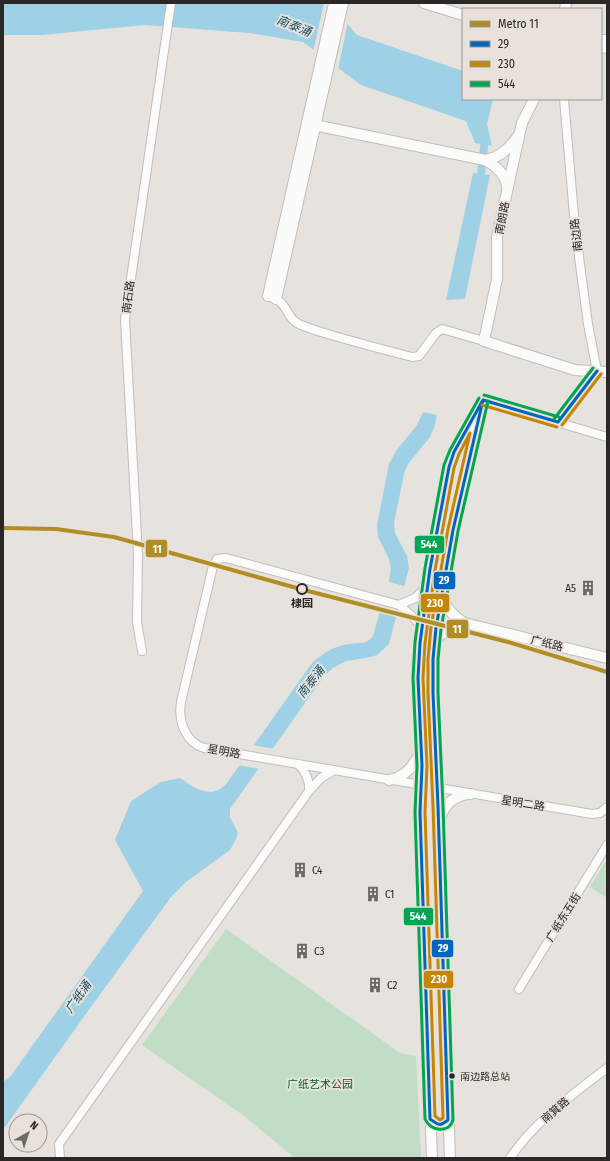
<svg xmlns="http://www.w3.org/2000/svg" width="610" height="1161" font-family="'Fira Sans Condensed','Noto Sans SC',sans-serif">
	<rect width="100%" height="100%" fill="#e6e2de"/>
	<path fill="#c1ddc5" d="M 607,859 L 607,898 L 590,887 Z
		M 226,929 L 400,1053 L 416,1056 L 421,1158 L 295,1158 L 244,1116 L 142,1045 Z"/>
	<path fill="#9fd1e6" d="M 3,3 L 329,3 L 357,35 L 463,71 L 463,99 L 493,99 L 487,124 L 492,146 L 475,143 L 466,121 L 361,85 L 303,42 L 249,33 L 145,25 L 42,35 L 3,35 Z
		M 473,173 L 490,175 L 465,299 L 446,300 Z
		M 423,412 L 437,415 L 434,428 L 430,437 L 408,464 L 404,474 L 394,523 L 395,533 L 407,556 L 409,568 L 389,644 L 377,655 L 371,657 L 347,661 L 340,664 L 333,668 L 324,676 L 230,809 L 230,817 L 238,833 L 236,839 L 230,850 L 186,882 L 171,897 L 88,1011 L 5,1127 L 3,1128 L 3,1082 L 10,1077 L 143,891 L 115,840 L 131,801 L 161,782 L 180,778 C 195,789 213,800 227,783 L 312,663 C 319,657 325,652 334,648 C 339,646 344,645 349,644 C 359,642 367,645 373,636 L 389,580 L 391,568 L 389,559 L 378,537 L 377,525 L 389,464 L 396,451 L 417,425 Z"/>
	<path fill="#e6e2de" d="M 324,3 L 332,3 L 348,22 L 338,70 L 313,52 Z
		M 387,581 L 407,587 L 399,618 L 378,611 Z
		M 252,745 L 275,749 L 260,769 L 237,765 Z"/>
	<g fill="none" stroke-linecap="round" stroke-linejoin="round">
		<path stroke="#9fd1e6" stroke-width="8" d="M 480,183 L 485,138 L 484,133"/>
		<defs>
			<path id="minor" d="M 271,297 C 289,302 285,319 301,325 C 311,329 321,332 331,335 C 358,343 385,350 412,357 L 419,356 L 436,333 L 442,329 L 484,341
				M 483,400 L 607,437
				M 558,422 L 597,371 L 588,324 L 575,227 L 564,99
				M 399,605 L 415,598 L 427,587
				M 422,628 L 412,616 L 399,605 L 226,558 L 217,559 L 213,566 L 181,702 C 178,721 185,742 204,748 L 592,814 L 600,813 L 607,807
				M 142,651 L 137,622 L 138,554 L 125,320 L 171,3
				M 298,764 C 305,771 310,780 309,791
				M 519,989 L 607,845
				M 60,1158 L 59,1144 L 309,791 L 321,778 L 334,770
				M 510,1158 C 535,1121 572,1095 607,1068"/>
			<path id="tertiary" d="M 424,3 L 463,15
				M 565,9 L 566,3
				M 601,40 L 607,40
				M 601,47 L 607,48
				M 534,99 L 522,123 L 497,237 L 497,279 L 484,341 L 575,370 L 607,372
				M 309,124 L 485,160 C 496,166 506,174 507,187
				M 485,160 C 499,158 510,148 518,136
				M 268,296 L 334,3
				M 276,299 L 343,3
				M 442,595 C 445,608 453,616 464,623 L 607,658
				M 435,642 C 442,631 451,626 464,623
				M 389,780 C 406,777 415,764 422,750
				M 440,819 C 444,804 456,794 471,794
				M 432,1158 L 420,812 L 422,766 L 418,678 L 420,643 L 430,569 L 449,467 L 454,452 L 483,400
				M 450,1158 L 438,806 L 433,693 L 433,659 L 436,628 L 453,530 L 480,411"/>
		</defs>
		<use href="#minor" stroke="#c1bebb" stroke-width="10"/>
		<use href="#tertiary" stroke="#c1bebb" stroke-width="12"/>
		<use href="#minor" stroke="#fbfbfa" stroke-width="8"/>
		<use href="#tertiary" stroke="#fbfbfa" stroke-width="10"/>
		<defs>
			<path id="bus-1" d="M 483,400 L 453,530 L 436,628 L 433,659 L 433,693 L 438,806 L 448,1120 C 439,1127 439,1125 430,1119 L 420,812 L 422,766 L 418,678 L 420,643 L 430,569 L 449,467 L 454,452 Z
				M 483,400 L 558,422
				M 558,422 L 597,371"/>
			<path id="bus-2" d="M 482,405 L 557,427
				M 562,425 L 601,374
				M 470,433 L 448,529 L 431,627 L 428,659 L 428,693 L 433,806 L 443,1118 L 440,1120 L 435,1116 L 425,812 L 427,766 L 423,678 L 425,643 L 435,570 L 454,468 L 459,454 Z"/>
			<path id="bus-3" d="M 484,395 L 559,417
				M 479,398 L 450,450 L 444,465 L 425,568 L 415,642 L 413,678 L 417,766 L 415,812 L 425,1119 C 430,1131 449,1134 453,1120 L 443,806 L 438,693 L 438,659 L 441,629 L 458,531 L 488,401
				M 554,419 L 593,368"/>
		</defs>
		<use href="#bus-1" stroke="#e9e1db" stroke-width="6"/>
		<use href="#bus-2" stroke="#e9e1db" stroke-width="6"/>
		<use href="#bus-3" stroke="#e9e1db" stroke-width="6"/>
		<use href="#bus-1" stroke="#0065bd" stroke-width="3"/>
		<use href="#bus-2" stroke="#c48609" stroke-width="3"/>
		<use href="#bus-3" stroke="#00a651" stroke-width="3"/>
		<defs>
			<path id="metro-1" d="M 3,528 L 56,529 L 114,537 L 304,590 L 508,642 L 607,672"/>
		</defs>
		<use href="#metro-1" stroke="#e9e1db" stroke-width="7"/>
		<use href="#metro-1" stroke="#b18e25" stroke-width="4"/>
	</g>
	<defs>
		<symbol id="building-bare" viewBox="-9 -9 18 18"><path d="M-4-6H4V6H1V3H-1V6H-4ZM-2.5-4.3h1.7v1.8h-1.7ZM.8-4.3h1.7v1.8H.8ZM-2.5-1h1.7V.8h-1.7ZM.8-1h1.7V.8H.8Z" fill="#6c6865" stroke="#e9e1db" stroke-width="2.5" paint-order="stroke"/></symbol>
	</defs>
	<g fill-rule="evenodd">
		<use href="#building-bare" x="577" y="577" width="22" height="22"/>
		<use href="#building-bare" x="289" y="859" width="22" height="22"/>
		<use href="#building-bare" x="362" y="883" width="22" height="22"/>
		<use href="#building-bare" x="291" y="940" width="22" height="22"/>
		<use href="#building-bare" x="364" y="974" width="22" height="22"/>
	</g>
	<circle fill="#e9e1db" stroke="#2a2724" stroke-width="2" cx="302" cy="589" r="5"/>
	<circle fill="#2a2724" stroke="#e9e1db" stroke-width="1.5" cx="452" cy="1076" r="3.5"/>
	<g text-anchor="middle" stroke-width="4" stroke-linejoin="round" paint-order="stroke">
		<g font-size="10" fill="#2a2724" stroke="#e9e1db" text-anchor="start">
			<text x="460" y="1080">南边路总站</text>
		</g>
		<g font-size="11" fill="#2a2724" stroke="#e9e1db">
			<text transform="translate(502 218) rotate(-79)" y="4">南朗路</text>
			<text transform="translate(576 235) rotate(-97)" y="4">南边路</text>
			<text transform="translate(128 297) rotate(-83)" y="4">南石路</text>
			<text transform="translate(547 643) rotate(14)" y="4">广纸路</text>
			<text transform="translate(224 751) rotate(10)" y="4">星明路</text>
			<text transform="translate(523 803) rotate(9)" y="4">星明二路</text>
			<text transform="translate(563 917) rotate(-58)" y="4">广纸东五街</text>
			<text transform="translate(555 1110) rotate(-41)" y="4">南箕路</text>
		</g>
		<g font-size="11" fill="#2a2724" stroke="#e9e1db" text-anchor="start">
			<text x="576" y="592" text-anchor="end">A5</text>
			<text x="312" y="874">C4</text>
			<text x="385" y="898">C1</text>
			<text x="314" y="955">C3</text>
			<text x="387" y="989">C2</text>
		</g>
		<g font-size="11" font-weight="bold" fill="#2a2724" stroke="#e9e1db">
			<text x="302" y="607">棣园</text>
		</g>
		<g font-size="11" fill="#063" stroke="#e9e1db">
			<text x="320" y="1088">广纸艺术公园</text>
		</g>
		<g font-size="12" font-style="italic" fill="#104e64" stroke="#e9e1db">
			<text transform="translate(294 26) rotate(22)" y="4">南泰涌</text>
			<text transform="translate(311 682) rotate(-52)" y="4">南泰涌</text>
			<text transform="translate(78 997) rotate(-55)" y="4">广纸涌</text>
		</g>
	</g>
	<g stroke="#e9e1db" stroke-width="1.5">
		<rect x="414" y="535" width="31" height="19" rx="4" fill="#00a651"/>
		<rect x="145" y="539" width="23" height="19" rx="4" fill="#b18e25"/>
		<rect x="433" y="571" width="23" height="19" rx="4" fill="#0065bd"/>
		<rect x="420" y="593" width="30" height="20" rx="4" fill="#c48609"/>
		<rect x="446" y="619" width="23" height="20" rx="4" fill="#b18e25"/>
		<rect x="403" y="907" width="31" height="19" rx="4" fill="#00a651"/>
		<rect x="431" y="939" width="23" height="19" rx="4" fill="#0065bd"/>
		<rect x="423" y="970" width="31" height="19" rx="4" fill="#c48609"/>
	</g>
	<g font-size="11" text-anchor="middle" font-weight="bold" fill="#fff">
		<text x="429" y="548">544</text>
		<text x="157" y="553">11</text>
		<text x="444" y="584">29</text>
		<text x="435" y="607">230</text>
		<text x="457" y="633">11</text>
		<text x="418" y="920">544</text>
		<text x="443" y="952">29</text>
		<text x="439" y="983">230</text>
	</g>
	<rect width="610" height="1161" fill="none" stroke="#2a2724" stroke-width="8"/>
	<rect x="462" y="8" width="140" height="92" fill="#e9e1db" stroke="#9d9792"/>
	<rect x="470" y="21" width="20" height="6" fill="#b18e25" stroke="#9d9792"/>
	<text x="498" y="28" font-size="12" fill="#2a2724">Metro 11</text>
	<rect x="470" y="41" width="20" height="6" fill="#0065bd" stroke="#9d9792"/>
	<text x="498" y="48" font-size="12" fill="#2a2724">29</text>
	<rect x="470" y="61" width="20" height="6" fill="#c48609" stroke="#9d9792"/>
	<text x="498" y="68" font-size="12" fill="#2a2724">230</text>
	<rect x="470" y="81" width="20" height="6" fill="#00a651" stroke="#9d9792"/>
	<text x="498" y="88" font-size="12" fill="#2a2724">544</text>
	<g transform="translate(28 1133) rotate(39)"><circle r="19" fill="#e9e1db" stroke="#9d9792"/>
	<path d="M0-3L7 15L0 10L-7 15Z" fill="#6c6865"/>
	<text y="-6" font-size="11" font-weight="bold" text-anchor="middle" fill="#2a2724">N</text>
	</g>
</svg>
